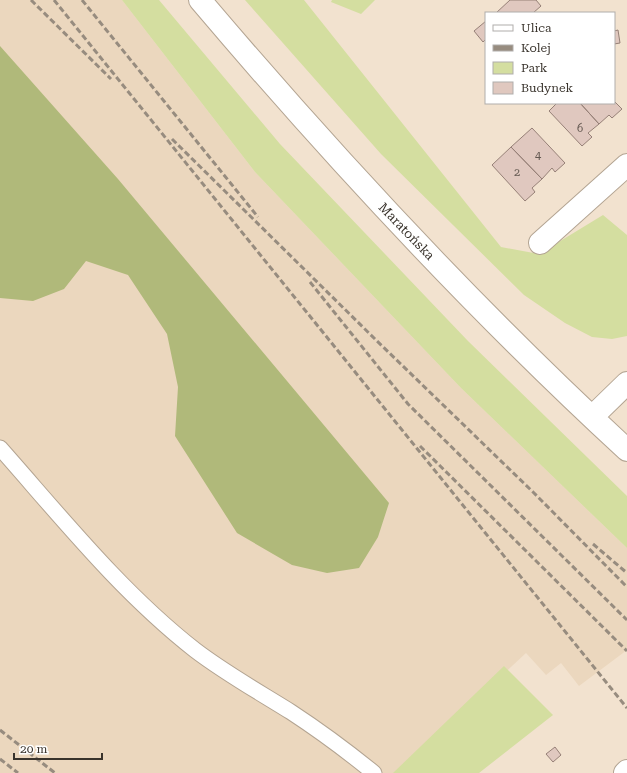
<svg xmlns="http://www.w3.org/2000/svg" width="627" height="773" font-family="'Roboto Serif',serif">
	<rect width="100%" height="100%" fill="#f2e2cf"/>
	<path fill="#ebd7be" d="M 0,0 L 122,0 L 255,172 L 461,388 L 627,548 L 627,650 L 579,686 L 561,663 L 546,675 L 526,653 L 397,773 L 0,773 Z"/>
	<path fill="#d4dea0" d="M 122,0 L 159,0 L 280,144 L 468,341 L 627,496 L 627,548 L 461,388 L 255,172 Z
		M 245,0 L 304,0 L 501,247 L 539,254 L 603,215 L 627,235 L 627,336 L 612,339 L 592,337 L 565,323 L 524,295 L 381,154 Z
		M 332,0 L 375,0 L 361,14 L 331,2 Z
		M 504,666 L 553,715 L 479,773 L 393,773 Z"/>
	<path fill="#b0b97a" d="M 0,46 L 118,179 L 389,503 L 378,537 L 359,568 L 327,573 L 292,565 L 237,533 L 175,436 L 178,387 L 167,334 L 128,275 L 86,261 L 64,289 L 33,301 L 0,298 Z"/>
	<path fill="#e0c8bf" stroke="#968077" d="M 510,0 L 536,0 L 541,6 L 533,13 L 496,13 Z
		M 486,21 L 486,39 L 483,42 L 474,31 Z
		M 618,30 L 620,43 L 614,44 L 614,31 Z
		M 614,101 L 622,109 L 612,118 L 609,115 L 599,124 L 580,103 L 614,103 Z
		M 557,103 L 580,103 L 599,124 L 588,133 L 592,137 L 582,146 L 549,111 Z
		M 532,128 L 565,163 L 555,172 L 552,168 L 542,179 L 511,147 Z
		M 511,147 L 542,179 L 532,188 L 535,192 L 525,201 L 492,165 Z
		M 555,747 L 561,755 L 553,762 L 546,754 Z"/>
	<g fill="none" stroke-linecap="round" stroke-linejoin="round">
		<defs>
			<path id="lane" d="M 0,448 C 62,518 121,592 195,650 C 225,673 259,692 291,712 C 320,731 347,751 374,773"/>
			<path id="street" d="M 540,243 L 627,165"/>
			<path id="secondary" d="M 200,0 C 334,158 475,310 627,450
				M 592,417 L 627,383
				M 625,773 L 627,771"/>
		</defs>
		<use href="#lane" stroke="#b3a492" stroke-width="17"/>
		<use href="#street" stroke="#b3a492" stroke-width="24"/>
		<use href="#secondary" stroke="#b3a492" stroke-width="24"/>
		<use href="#lane" stroke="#fff" stroke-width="15"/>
		<use href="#street" stroke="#fff" stroke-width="22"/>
		<use href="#secondary" stroke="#fff" stroke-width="22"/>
		<path stroke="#978c7f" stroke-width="3" stroke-dasharray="6 3" stroke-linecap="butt" d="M 31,0 L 111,79
			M 54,0 L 627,708
			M 82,0 L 258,217
			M 172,139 L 377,341 L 533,492 L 627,587
			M 310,282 L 408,404 L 627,620
			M 420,446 L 627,651
			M 593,544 L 627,573
			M 0,730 L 55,773
			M 0,759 L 18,773"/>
	</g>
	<g text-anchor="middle" stroke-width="3" stroke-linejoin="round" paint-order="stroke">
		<g font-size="11" fill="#635851">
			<text x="580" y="132">6</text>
			<text x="538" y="159">4</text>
			<text x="517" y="176">2</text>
		</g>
		<g font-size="13" fill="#39332c" stroke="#fff">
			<text transform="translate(407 231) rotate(46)" y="5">Maratońska</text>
		</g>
	</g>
	<rect x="485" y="12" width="130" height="92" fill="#ffffff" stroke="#b0adab"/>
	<rect x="493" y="25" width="20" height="6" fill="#ffffff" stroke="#b0adab"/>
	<text x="521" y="32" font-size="12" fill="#39332c">Ulica</text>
	<rect x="493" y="45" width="20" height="6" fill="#978c7f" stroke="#b0adab"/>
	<text x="521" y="52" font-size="12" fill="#39332c">Kolej</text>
	<rect x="493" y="62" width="20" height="12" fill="#d4dea0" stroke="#b0adab"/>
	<text x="521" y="72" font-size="12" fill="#39332c">Park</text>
	<rect x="493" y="82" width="20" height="12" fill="#e0c8bf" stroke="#b0adab"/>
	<text x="521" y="92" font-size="12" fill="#39332c">Budynek</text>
	<path d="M14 753v6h88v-6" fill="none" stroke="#39332c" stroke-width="2"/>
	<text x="20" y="753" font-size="12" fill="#39332c" stroke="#ffffff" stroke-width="3" paint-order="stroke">20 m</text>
</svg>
